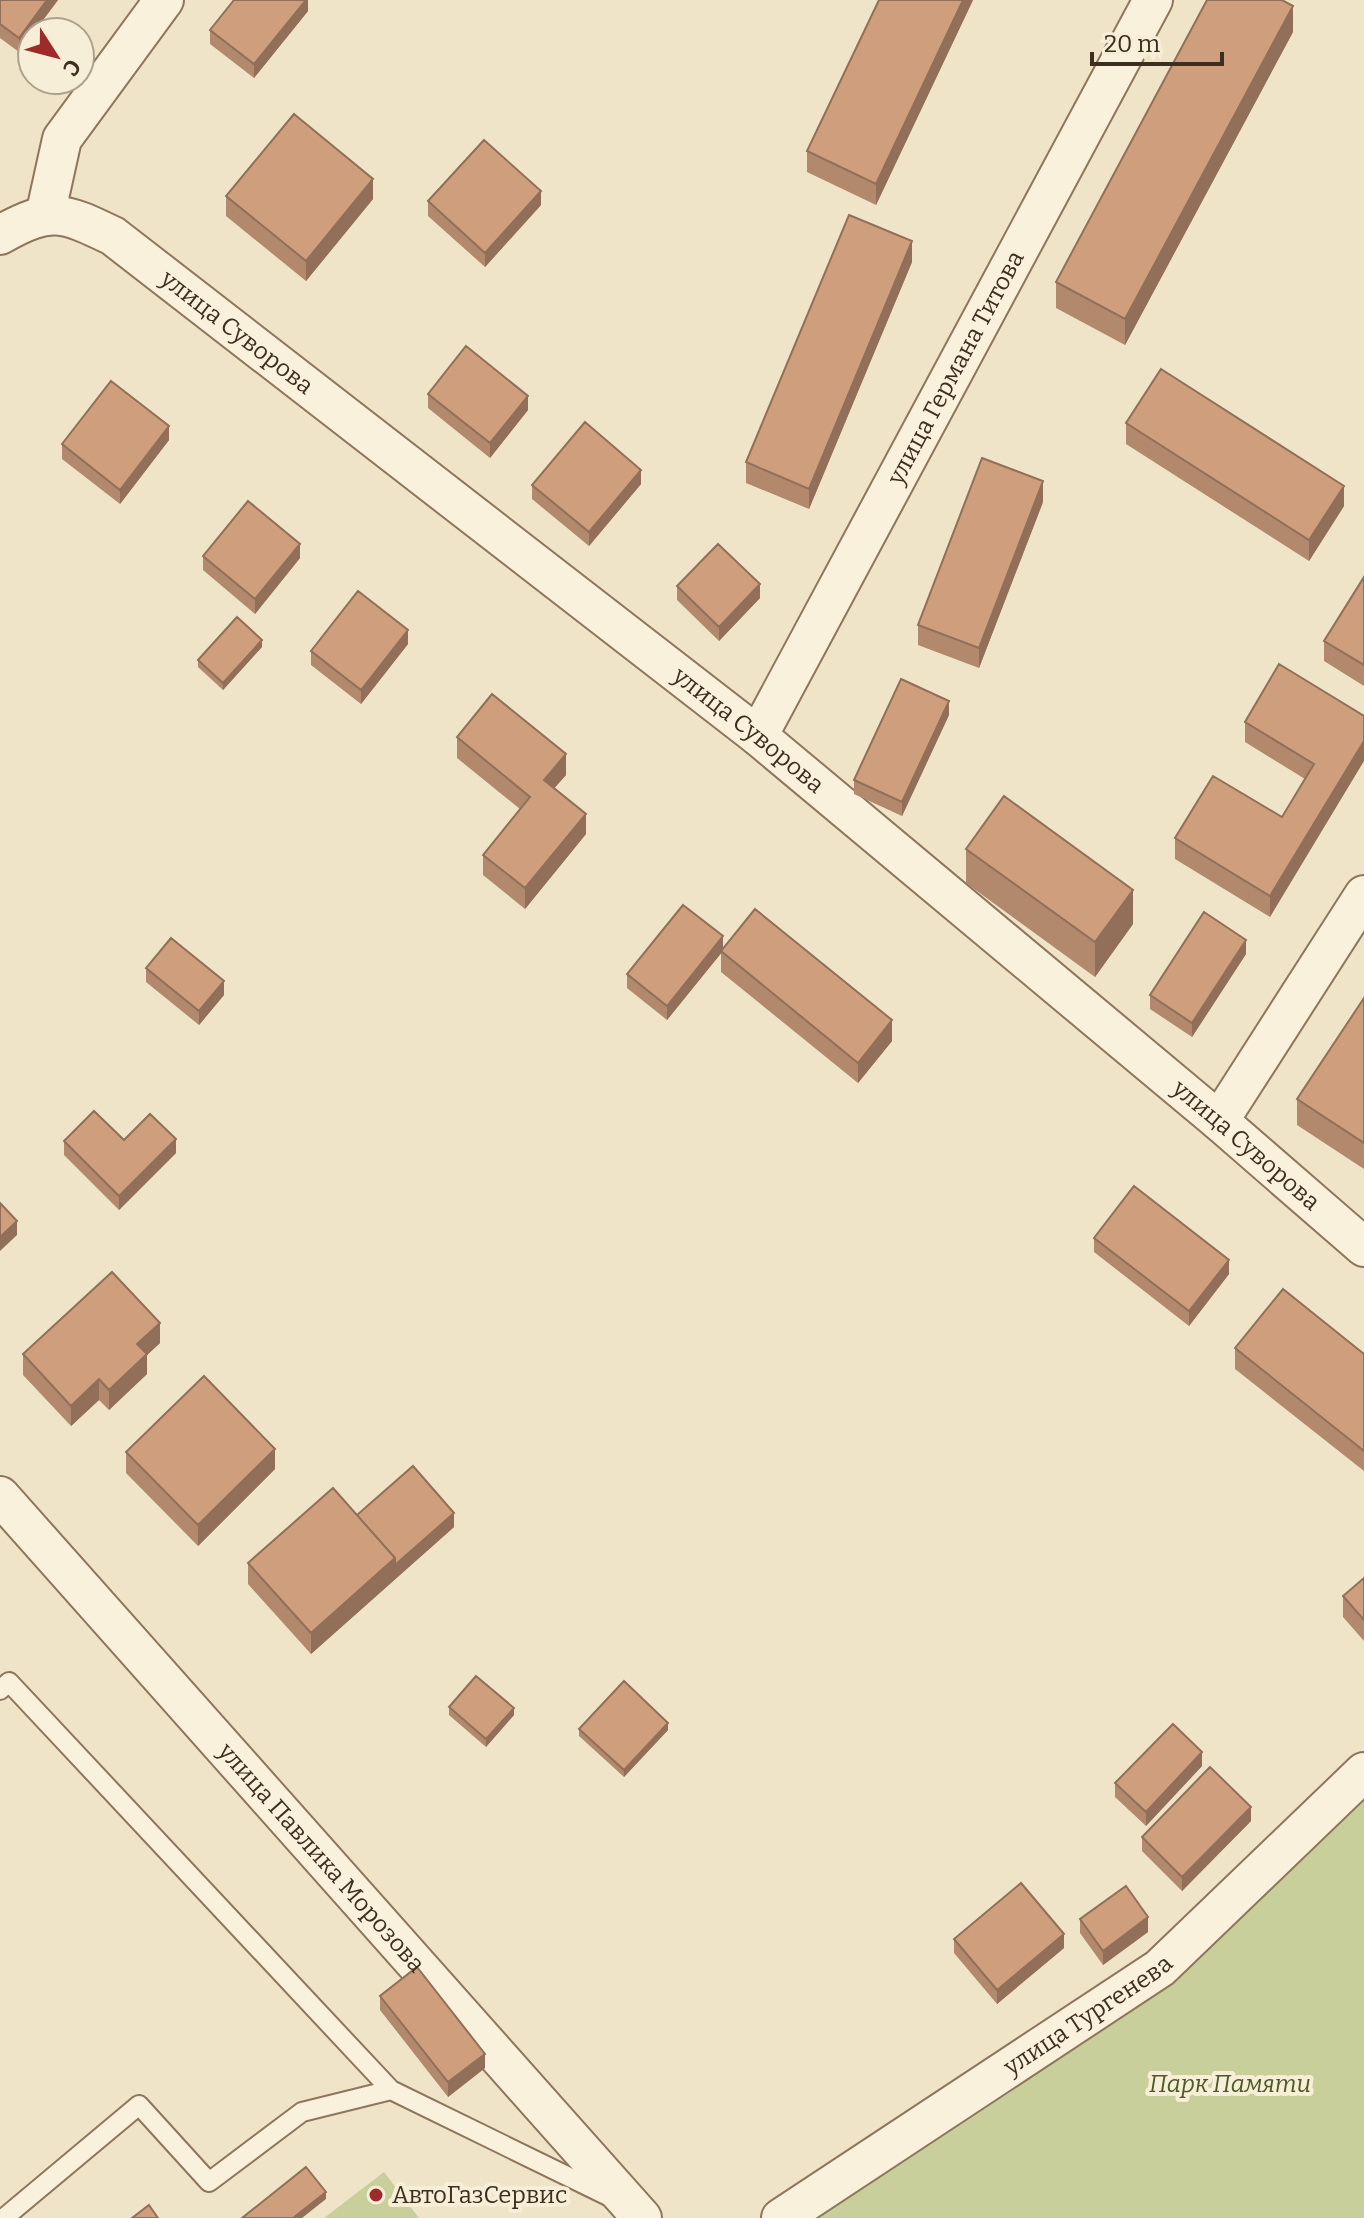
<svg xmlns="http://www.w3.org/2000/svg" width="1364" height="2218" font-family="Bitter,serif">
	<rect width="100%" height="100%" fill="#f0e4c8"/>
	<path fill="#c9cf9b" d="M 1364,1772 L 1364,2218 L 781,2218 L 1160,1968 Z
		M 384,2172 L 419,2218 L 324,2218 Z"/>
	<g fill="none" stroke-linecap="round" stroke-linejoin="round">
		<defs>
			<path id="lane" d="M 0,1690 L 9,1682 L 391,2090 L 608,2196
				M 4,2218 L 139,2105 L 209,2182 L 302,2112 L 391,2090"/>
			<g id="street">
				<path d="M 45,216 L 62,139 L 164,0"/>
				<path id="s1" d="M 0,235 C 51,206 63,212 113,236 L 758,736 L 1219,1121 L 1364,1247"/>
				<path id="s2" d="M 758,736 L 1153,0"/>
				<path d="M 1219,1121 L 1364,895"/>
				<path id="s3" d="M 0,1496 L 642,2218"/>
				<path id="s4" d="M 781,2218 L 1160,1968 L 1364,1772"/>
			</g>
		</defs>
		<use href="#lane" stroke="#8d765c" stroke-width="22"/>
		<use href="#street" stroke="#8d765c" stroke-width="42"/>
		<use href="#lane" stroke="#faf1dc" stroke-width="18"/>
		<use href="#street" stroke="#faf1dc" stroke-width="38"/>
	</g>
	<path fill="#b2896c" d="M 0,0 L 58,0 L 34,32 L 32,32 L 32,34 L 19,52 L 0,38 Z
		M 308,0 L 308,11 L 254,78 L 210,44 L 210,30 Z
		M 879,0 L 973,0 L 876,205 L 807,172 L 807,151 Z
		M 1293,32 L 1125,345 L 1056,308 L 1056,282 Z
		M 226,196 L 373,199 L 306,281 L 226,216 Z
		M 428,201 L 541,205 L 485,267 L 428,216 Z
		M 912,262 L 809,509 L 746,483 L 746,462 Z
		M 428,394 L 528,410 L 490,458 L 428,408 Z
		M 1126,423 L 1344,506 L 1309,561 L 1126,444 Z
		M 169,440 L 120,504 L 62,459 L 62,444 Z
		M 641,484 L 589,546 L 532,499 L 532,485 Z
		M 1043,502 L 979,668 L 918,645 L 918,625 Z
		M 203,556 L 300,558 L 255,614 L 203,570 Z
		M 1364,577 L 1364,686 L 1324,661 L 1324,641 Z
		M 677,586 L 760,598 L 719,641 L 677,600 Z
		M 408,644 L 361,704 L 311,665 L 311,651 Z
		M 262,647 L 223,690 L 198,667 L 198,660 Z
		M 949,715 L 902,816 L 854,794 L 854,780 Z
		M 1364,716 L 1270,917 L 1175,859 L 1175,838 L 1282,817 L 1305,779 L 1245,742 L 1245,722 Z
		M 457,737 L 566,775 L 554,788 L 586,834 L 525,909 L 483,875 L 483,855 L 520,809 L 457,758 Z
		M 966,849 L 1133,924 L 1095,977 L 966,883 Z
		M 723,949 L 892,1041 L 858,1083 L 721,972 L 721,953 L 667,1020 L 627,988 L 627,974 Z
		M 1246,954 L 1192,1037 L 1150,1009 L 1150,995 Z
		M 146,968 L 224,995 L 199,1025 L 146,982 Z
		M 1364,998 L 1364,1169 L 1297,1125 L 1297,1099 Z
		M 124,1140 L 176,1153 L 119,1210 L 64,1155 L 64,1141 Z
		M 1094,1238 L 1229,1274 L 1189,1326 L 1094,1252 Z
		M 160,1343 L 147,1355 L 147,1374 L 109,1410 L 99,1400 L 71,1426 L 23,1375 L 23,1354 Z
		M 1235,1348 L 1364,1354 L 1364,1471 L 1235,1369 Z
		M 126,1452 L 275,1469 L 198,1546 L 126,1473 Z
		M 357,1515 L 454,1527 L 311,1654 L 248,1584 L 248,1563 Z
		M 1364,1578 L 1364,1641 L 1343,1617 L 1343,1596 Z
		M 449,1707 L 514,1715 L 486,1747 L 449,1715 Z
		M 579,1729 L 668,1730 L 624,1777 L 579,1736 Z
		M 1202,1766 L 1146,1826 L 1115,1797 L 1115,1783 Z
		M 1251,1821 L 1182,1891 L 1142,1851 L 1142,1837 Z
		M 1080,1919 L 1148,1932 L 1103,1965 L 1080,1933 Z
		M 954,1939 L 1064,1948 L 997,2004 L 954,1953 Z
		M 380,1996 L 485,2068 L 448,2097 L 380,2010 Z"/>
	<path fill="#916f58" d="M 47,0 L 58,0 L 34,32 L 32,32 L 32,34 L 19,52 L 19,38 Z
		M 306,0 L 308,0 L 308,11 L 254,78 L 254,64 Z
		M 963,0 L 973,0 L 876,205 L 876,184 Z
		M 1293,6 L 1293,32 L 1125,345 L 1125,319 Z
		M 373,179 L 373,199 L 306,281 L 306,261 Z
		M 541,191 L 541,205 L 485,267 L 485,253 Z
		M 912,241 L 912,262 L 809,509 L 809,489 Z
		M 528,396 L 528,410 L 490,458 L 490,443 Z
		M 169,426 L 169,440 L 120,504 L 120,490 Z
		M 641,470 L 641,484 L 589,546 L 589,532 Z
		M 1043,481 L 1043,502 L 979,668 L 979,648 Z
		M 1344,486 L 1344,506 L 1309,561 L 1309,540 Z
		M 300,544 L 300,558 L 255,614 L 255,599 Z
		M 760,584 L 760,598 L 719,641 L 719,627 Z
		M 408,630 L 408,644 L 361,704 L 361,690 Z
		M 262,640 L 262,647 L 223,690 L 223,683 Z
		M 949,701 L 949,715 L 902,816 L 902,802 Z
		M 1364,741 L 1364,761 L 1270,917 L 1270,896 Z
		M 566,754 L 566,775 L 544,800 L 544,780 Z
		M 586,814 L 586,834 L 525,909 L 525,888 Z
		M 1133,890 L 1133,924 L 1095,977 L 1095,942 Z
		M 723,936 L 723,951 L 667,1020 L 667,1006 Z
		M 1246,940 L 1246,954 L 1192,1037 L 1192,1023 Z
		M 224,981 L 224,995 L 199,1025 L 199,1011 Z
		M 892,1020 L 892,1041 L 858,1083 L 858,1063 Z
		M 176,1139 L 176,1153 L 119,1210 L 119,1196 Z
		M 17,1221 L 17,1235 L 0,1251 L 0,1237 Z
		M 1229,1260 L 1229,1274 L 1189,1326 L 1189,1311 Z
		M 160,1323 L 160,1343 L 147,1355 L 147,1374 L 109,1410 L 109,1390 L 137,1344 Z
		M 99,1379 L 99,1400 L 71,1426 L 71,1406 Z
		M 275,1449 L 275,1469 L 198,1546 L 198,1525 Z
		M 454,1513 L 454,1527 L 311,1654 L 311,1633 L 395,1558 Z
		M 514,1708 L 514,1715 L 486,1747 L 486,1739 Z
		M 668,1723 L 668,1730 L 624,1777 L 624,1770 Z
		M 1202,1752 L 1202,1766 L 1146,1826 L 1146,1812 Z
		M 1251,1807 L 1251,1821 L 1182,1891 L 1182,1877 Z
		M 1148,1917 L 1148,1932 L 1103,1965 L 1103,1951 Z
		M 1064,1934 L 1064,1948 L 997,2004 L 997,1990 Z
		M 485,2054 L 485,2068 L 448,2097 L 448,2082 Z
		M 326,2192 L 326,2199 L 302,2218 L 293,2218 Z"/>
	<path fill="#cf9f7d" stroke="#916f58" stroke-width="2" d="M 0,0 L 47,0 L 19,38 L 0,24 Z
		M 234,0 L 306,0 L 254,64 L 210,30 Z
		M 879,0 L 963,0 L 876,184 L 807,151 Z
		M 1207,0 L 1282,0 L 1293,6 L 1125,319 L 1056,282 Z
		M 294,114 L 373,179 L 306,261 L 226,196 Z
		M 484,140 L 541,191 L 485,253 L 428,201 Z
		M 849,215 L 912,241 L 809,489 L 746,462 Z
		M 466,346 L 528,396 L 490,443 L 428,394 Z
		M 1161,369 L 1344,486 L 1309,540 L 1126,423 Z
		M 111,381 L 169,426 L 120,490 L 62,444 Z
		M 585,422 L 641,470 L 589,532 L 532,485 Z
		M 982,458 L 1043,481 L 979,648 L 918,625 Z
		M 248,501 L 300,544 L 255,599 L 203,556 Z
		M 718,544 L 760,584 L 719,627 L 677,586 Z
		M 1364,577 L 1364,665 L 1324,641 Z
		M 358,591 L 408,630 L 361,690 L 311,651 Z
		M 237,617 L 262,640 L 223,683 L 198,660 Z
		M 1279,664 L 1364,716 L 1364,741 L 1270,896 L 1175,838 L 1213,776 L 1282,817 L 1314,764 L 1245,722 Z
		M 901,679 L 949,701 L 902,802 L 854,780 Z
		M 492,694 L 566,754 L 544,780 L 586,814 L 525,888 L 483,855 L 530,797 L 457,737 Z
		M 1004,796 L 1133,890 L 1095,942 L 966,849 Z
		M 683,905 L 723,936 L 667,1006 L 627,974 Z
		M 755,909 L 892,1020 L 858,1063 L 721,951 Z
		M 1204,912 L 1246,940 L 1192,1023 L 1150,995 Z
		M 171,938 L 224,981 L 199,1011 L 146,968 Z
		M 1364,998 L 1364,1143 L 1297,1099 Z
		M 94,1111 L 124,1140 L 150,1114 L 176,1139 L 119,1196 L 64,1141 Z
		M 1134,1186 L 1229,1260 L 1189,1311 L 1094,1238 Z
		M 0,1203 L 17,1221 L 0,1237 Z
		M 112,1272 L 160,1323 L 137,1344 L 147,1354 L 109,1390 L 99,1379 L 71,1406 L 23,1354 Z
		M 1283,1289 L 1364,1354 L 1364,1451 L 1235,1348 Z
		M 204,1376 L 275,1449 L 198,1525 L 126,1452 Z
		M 413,1466 L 454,1513 L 395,1565 L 395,1558 L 357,1515 Z
		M 333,1488 L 395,1558 L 311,1633 L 248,1563 Z
		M 1364,1578 L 1364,1620 L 1343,1596 Z
		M 476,1676 L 514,1708 L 486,1739 L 449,1707 Z
		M 624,1681 L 668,1723 L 624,1770 L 579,1729 Z
		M 1173,1724 L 1202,1752 L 1146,1812 L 1115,1783 Z
		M 1210,1767 L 1251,1807 L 1182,1877 L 1142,1837 Z
		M 1021,1883 L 1064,1934 L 997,1990 L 954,1939 Z
		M 1126,1886 L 1148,1917 L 1103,1951 L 1080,1919 Z
		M 417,1967 L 485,2054 L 448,2082 L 380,1996 Z
		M 306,2167 L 326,2192 L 293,2218 L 242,2218 Z
		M 149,2205 L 158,2218 L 132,2218 Z"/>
	<circle fill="#9e2a2b" stroke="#f7eed8" stroke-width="3" cx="376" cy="2195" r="8"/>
	<g text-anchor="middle" stroke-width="8" stroke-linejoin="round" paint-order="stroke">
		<g font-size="24" fill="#3d2e20" stroke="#f7eed8">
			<text dy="8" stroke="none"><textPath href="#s1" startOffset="278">улица Суворова</textPath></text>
			<text dy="8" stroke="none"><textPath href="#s2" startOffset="418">улица Германа Титова</textPath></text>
			<text dy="8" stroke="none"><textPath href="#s1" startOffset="926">улица Суворова</textPath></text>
			<text dy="8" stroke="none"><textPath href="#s1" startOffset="1574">улица Суворова</textPath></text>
			<text dy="8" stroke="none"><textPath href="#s3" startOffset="484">улица Павлика Морозова</textPath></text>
			<text dy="8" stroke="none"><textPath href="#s4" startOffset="368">улица Тургенева</textPath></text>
		</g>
		<g font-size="24" font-style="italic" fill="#4d5a26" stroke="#f7eed8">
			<text x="1230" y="2092">Парк Памяти</text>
		</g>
		<g font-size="24" fill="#3d2e20" stroke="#f7eed8" text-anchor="start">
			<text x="392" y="2203">АвтоГазСервис</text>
		</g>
	</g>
	<g transform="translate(56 56) rotate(126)"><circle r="38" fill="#f7eed8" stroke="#ada18e" stroke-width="2"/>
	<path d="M0-6L14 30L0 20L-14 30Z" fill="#9e2a2b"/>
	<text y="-12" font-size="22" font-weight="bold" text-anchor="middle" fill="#3d2e20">С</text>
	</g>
	<path d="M1092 52v12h130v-12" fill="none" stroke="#3d2e20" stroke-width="4"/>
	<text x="1104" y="52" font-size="24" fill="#3d2e20" stroke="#f7eed8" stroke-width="6" paint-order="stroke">20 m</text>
</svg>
